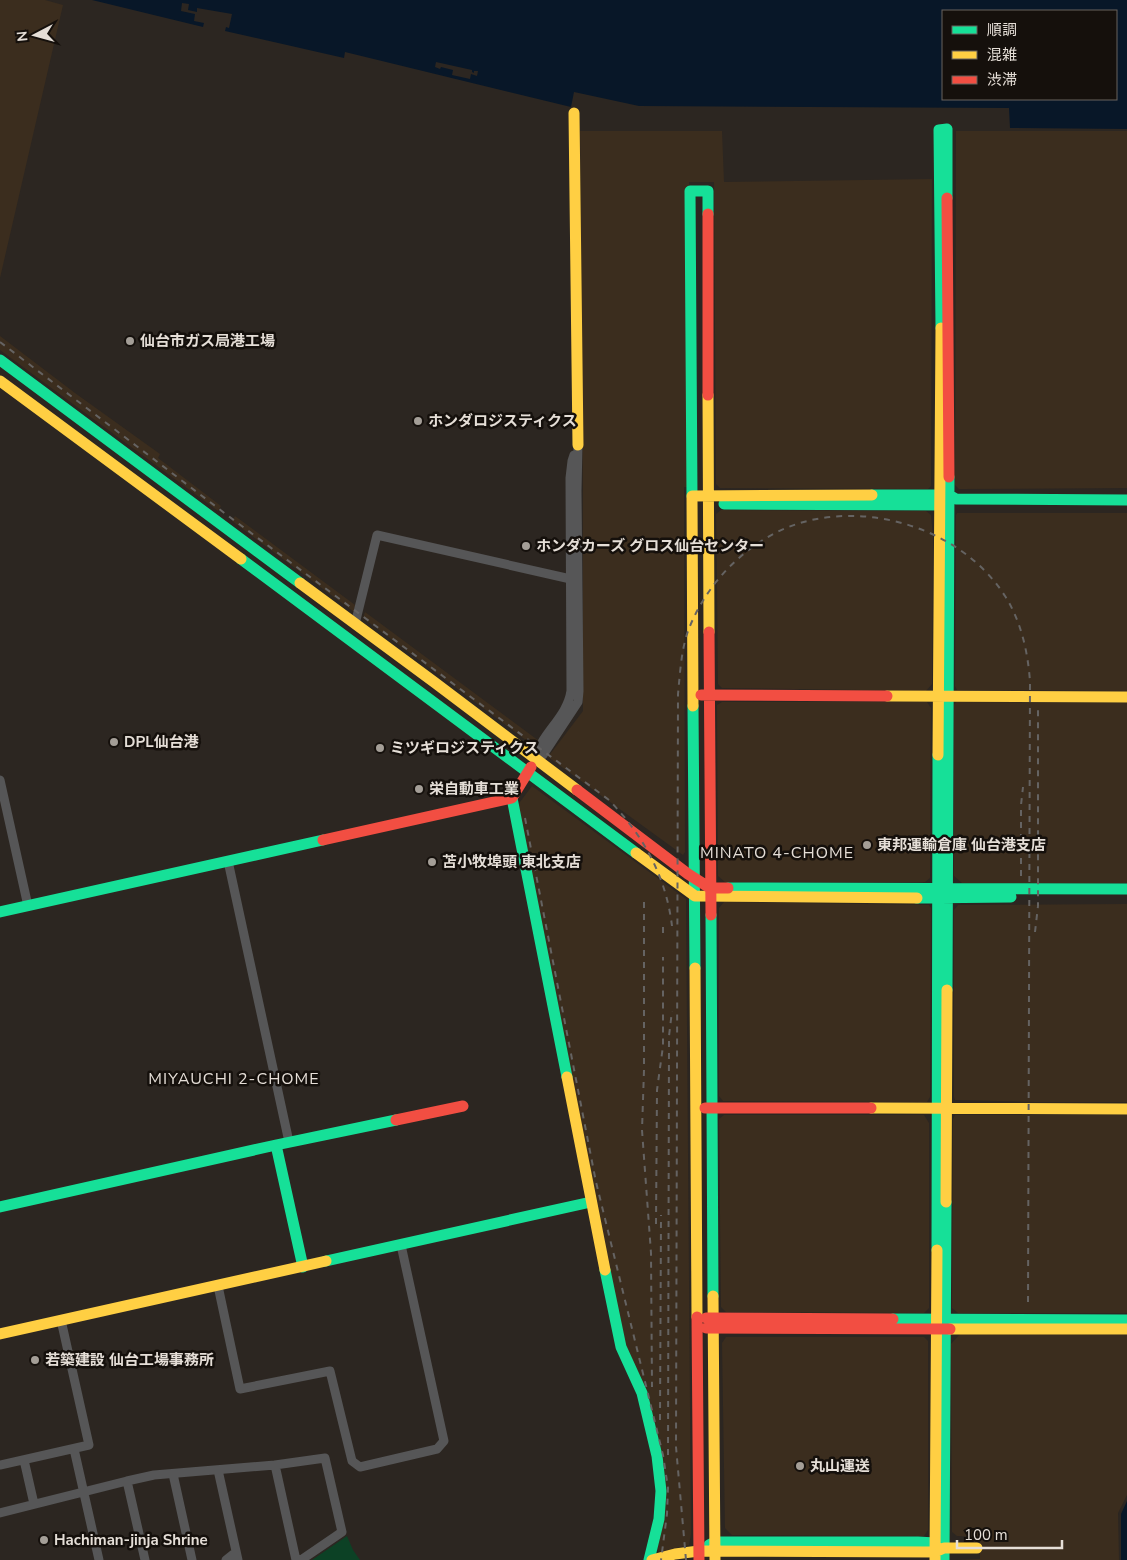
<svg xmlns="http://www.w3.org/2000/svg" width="1127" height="1560" font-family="'Nunito Sans','Noto Sans JP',sans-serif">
	<rect width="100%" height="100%" fill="#2c2621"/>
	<path fill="#3b2d1e" d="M 0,0 L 45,0 L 63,5 L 0,278 Z
		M 580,131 L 722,131 L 724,182 L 932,179 L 931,486 L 928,489 L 720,488 L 716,484 L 714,182 L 689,182 L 689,487 L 684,487 L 685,852 L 683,855 L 548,757 L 583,711 L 583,492 Z
		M 956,131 L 1127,131 L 1127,488 L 959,489 L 955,485 Z
		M 0,336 L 75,393 L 160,454 L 158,458 L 221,506 L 218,511 L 0,350 Z
		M 721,510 L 926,511 L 931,515 L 933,537 L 932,684 L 926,691 L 722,688 L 718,684 L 717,584 L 716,514 Z
		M 957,513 L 1127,513 L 1127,691 L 957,690 L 955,686 L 956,515 Z
		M 235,516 L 355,605 L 354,612 L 232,521 Z
		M 365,612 L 539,741 L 535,747 L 363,618 Z
		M 722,702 L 927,702 L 931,708 L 930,878 L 925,882 L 725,882 L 718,876 L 717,705 Z
		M 956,702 L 1127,703 L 1127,883 L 962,883 L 954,876 L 954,705 Z
		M 532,786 L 686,899 L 691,1534 L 689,1545 L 659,1552 L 657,1550 L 662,1525 L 664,1497 L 625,1348 L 517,806 Z
		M 724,902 L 929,905 L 931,908 L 930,1097 L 927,1102 L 723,1101 L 719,1096 L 719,908 Z
		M 1127,904 L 1127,1102 L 1035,1102 L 955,1100 L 954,1097 L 954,910 L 958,905 Z
		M 724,1115 L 924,1115 L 929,1123 L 929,1308 L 924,1313 L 726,1312 L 721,1307 L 719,1119 Z
		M 955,1115 L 1127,1115 L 1127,1313 L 958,1313 L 952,1308 L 953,1119 Z
		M 960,1334 L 1127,1335 L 1127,1495 L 1118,1513 L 1119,1560 L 956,1560 L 980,1559 L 980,1537 L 957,1536 L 952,1532 L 951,1344 Z
		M 726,1337 L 924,1337 L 928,1341 L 928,1530 L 924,1536 L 732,1535 L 725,1528 L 722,1343 Z"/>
	<path fill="#0c4125" d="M 347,1536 L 353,1550 L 360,1560 L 312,1560 Z"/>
	<path fill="#081728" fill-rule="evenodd" d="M 92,0 L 1127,0 L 1127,129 L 1010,128 L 1009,108 L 639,106 L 574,92 L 571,107 L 345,52 L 344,58 L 225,31 L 226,27 L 229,28 L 232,14 L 197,8 L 197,12 L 188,10 L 189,4 L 182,3 L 181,11 L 195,14 L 194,21 L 204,23 L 203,27 ZM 943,11 L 1116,11 L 1116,99 L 943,99 Z
		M 1127,1501 L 1127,1560 L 1121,1560 L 1121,1514 Z"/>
	<path fill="#2c2621" d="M 436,62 L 472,70 L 472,72 L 474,73 L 474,71 L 478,71 L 477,76 L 471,74 L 470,79 L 452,75 L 453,70 L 441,67 L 440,69 L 435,67 Z"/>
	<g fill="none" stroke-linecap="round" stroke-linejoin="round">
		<path stroke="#565657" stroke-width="9" d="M 355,624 L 377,535 L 575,580
			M 535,759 L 543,755 L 578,702 L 579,691 L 577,491 L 578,445
			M 535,759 C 541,733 567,718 571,691 L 570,478 L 572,461 L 574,455
			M 0,780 L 28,906
			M 228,861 L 289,1142
			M 218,1286 L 240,1389 L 330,1371 L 352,1461 L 360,1467 L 437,1449 L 444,1441 L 401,1245
			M 74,1449 L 99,1560
			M 24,1460 L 34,1504
			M 0,1465 L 89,1445 L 61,1320
			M 218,1470 L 238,1560
			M 173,1474 L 192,1560
			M 127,1481 L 154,1475 L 275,1465
			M 0,1513 L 127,1481 L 145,1560
			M 226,1560 L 236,1552
			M 296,1560 L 275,1465 L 325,1458 L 342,1532 L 301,1560"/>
		<path stroke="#16e098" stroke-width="11" d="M 941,328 L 939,130 L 947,129 L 947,198
			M 0,360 L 300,583
			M 872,495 L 949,495 L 956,499 L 1127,500
			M 692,496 L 690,191 L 708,191 L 708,214
			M 724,504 L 946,505
			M 241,559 L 636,853
			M 693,706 L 695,968
			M 512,798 L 567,1077
			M 728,888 L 1127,889
			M 917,898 L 1011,897
			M 0,912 L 323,840
			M 711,915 L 713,1296
			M 947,990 L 949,477
			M 276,1145 L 303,1267
			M 0,1207 L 276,1145 L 396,1120
			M 937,1250 L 938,755
			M 326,1261 L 591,1202
			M 605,1270 L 621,1347 L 642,1393 L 657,1456 L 661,1491 L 659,1519 L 649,1560
			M 893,1319 L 1127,1320
			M 709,1545 L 715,1542 L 918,1542 L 935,1543 L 941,1546
			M 944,1560 L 946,1202"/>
		<path stroke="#ffcf43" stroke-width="11" d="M 574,113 L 578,445
			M 0,381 L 241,559
			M 708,395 L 709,632
			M 300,583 L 434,682 L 577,790
			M 887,696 L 1127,697
			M 693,706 L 692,496 L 872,495
			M 938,755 L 941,328
			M 636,853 L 695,896 L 917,898
			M 695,968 L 697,1317
			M 567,1077 L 605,1270
			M 871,1108 L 1127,1109
			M 946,1202 L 947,990
			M 713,1296 L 715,1560
			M 950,1329 L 1127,1329
			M 0,1334 L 326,1261
			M 652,1560 L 675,1554 L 699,1551 L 935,1552 L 944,1548 L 977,1548
			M 935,1560 L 937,1250"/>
		<path stroke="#f24e42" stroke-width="11" d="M 947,198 L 949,477
			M 708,214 L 708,395
			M 709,632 L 711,915
			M 701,695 L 887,696
			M 577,790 L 688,874 L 710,888 L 728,888
			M 323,840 L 512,798 L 531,767
			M 705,1108 L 871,1108
			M 396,1120 L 463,1106
			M 697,1317 L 699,1560
			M 706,1318 L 893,1319
			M 706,1328 L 950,1329"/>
		<path stroke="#656362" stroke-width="2" stroke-dasharray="6 6" stroke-linecap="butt" d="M 0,342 L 227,515 L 609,800 C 643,835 666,876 672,926
			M 525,818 L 596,1182 L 663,1455 L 668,1488 L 667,1514 L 661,1560
			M 1021,876 L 1021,805 L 1023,787
			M 644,902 L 644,1070 L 642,1130 L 651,1253 L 652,1387
			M 1035,932 L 1038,906 L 1038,709
			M 663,933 L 663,924
			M 656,1224 L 657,1090 L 663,1046 L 663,957
			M 660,1420 L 661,1215
			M 668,1455 L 669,1036 L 672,1011
			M 686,1560 L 676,1447 L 678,694 C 680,674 681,651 688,631 C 704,589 736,553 777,532 C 853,495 959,524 1005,596 C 1021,621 1028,652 1030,682 L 1028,1306"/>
	</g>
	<g fill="#a49e97" stroke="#15100c" stroke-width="2">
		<circle cx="130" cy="341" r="5"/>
		<circle cx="418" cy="421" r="5"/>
		<circle cx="526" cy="546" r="5"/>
		<circle cx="114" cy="742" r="5"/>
		<circle cx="380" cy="748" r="5"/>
		<circle cx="419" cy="789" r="5"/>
		<circle cx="867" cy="845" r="5"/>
		<circle cx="432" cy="862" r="5"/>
		<circle cx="35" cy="1360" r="5"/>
		<circle cx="800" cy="1466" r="5"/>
		<circle cx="44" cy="1540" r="5"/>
	</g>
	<g text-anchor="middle" stroke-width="5" stroke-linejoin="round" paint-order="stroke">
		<g font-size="15" font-weight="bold" fill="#e5ded7" stroke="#15100c" text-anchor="start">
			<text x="140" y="346">仙台市ガス局港工場</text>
			<text x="428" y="426">ホンダロジスティクス</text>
			<text x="536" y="551">ホンダカーズ グロス仙台センター</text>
			<text x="124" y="747">DPL仙台港</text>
			<text x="390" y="753">ミツギロジスティクス</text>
			<text x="429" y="794">栄自動車工業</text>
			<text x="877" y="850">東邦運輸倉庫 仙台港支店</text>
			<text x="442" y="867">苫小牧埠頭 東北支店</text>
			<text x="45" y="1365">若築建設 仙台工場事務所</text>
			<text x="810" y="1471">丸山運送</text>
			<text x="54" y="1545">Hachiman-jinja Shrine</text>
		</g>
		<g font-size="16" letter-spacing="1" fill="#e5ded7" stroke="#15100c">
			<text x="777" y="858">MINATO 4-CHOME</text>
			<text x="234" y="1084">MIYAUCHI 2-CHOME</text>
		</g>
	</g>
	<rect x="942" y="10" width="175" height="90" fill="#15100c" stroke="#68625d"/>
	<rect x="952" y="26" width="25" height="8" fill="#16e098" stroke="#68625d"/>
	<text x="987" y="35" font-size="15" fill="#e5ded7">順調</text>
	<rect x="952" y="51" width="25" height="8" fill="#ffcf43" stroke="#68625d"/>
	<text x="987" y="60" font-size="15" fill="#e5ded7">混雑</text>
	<rect x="952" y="76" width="25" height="8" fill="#f24e42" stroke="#68625d"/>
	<text x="987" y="85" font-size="15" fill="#e5ded7">渋滞</text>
	<g transform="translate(35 35) rotate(264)" stroke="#15100c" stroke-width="4" paint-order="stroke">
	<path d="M0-4L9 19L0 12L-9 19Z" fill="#e5ded7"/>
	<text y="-8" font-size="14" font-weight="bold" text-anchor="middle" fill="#e5ded7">N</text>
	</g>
	<path d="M957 1540v8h105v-8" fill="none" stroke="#e5ded7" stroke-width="2.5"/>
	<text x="964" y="1540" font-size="15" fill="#e5ded7" stroke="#15100c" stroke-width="4" paint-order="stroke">100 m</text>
</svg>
